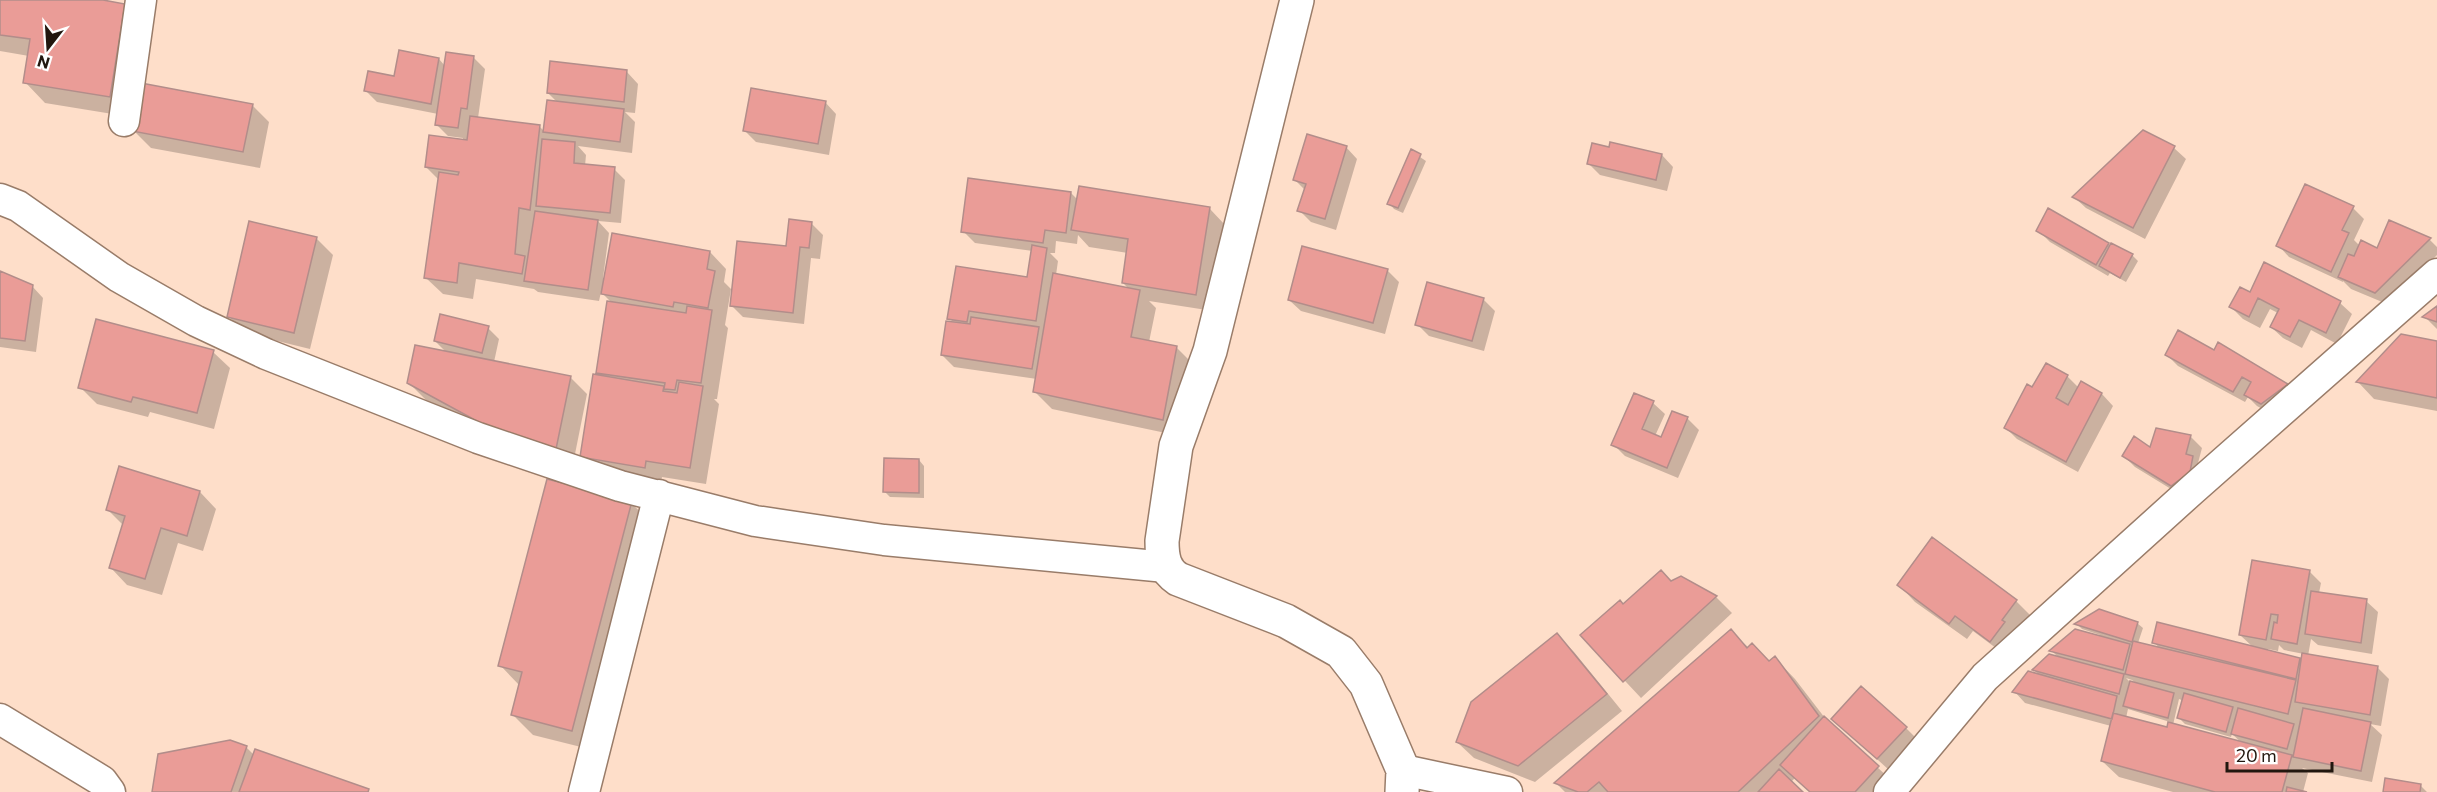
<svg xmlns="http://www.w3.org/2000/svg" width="2437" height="792" font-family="Commissioner,sans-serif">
	<rect width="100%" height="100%" fill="#fedec9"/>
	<path fill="#0003" fill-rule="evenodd" d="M 0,0 L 94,0 L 124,5 L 145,26 L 131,117 L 45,103 L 25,82 L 29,56 L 0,51 Z
		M 447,54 L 474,58 L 485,69 L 478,118 L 539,126 L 544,131 L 558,103 L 548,93 L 627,72 L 638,84 L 635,113 L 625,112 L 635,122 L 632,153 L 578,146 L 586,155 L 585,166 L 614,169 L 625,180 L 621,223 L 598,221 L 609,233 L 603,278 L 710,252 L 726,269 L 724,282 L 731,289 L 725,325 L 728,328 L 717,399 L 714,399 L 719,404 L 706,484 L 662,477 L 661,483 L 598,473 L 581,456 L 602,377 L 597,373 L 613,304 L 601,292 L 599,301 L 538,292 L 534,289 L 476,279 L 473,299 L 443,294 L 426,278 L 439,180 L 426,167 L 463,141 L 463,138 L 448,136 L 437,125 L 438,114 L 377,102 L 366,91 L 439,59 L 445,66 Z
		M 825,102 L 836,114 L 829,155 L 756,142 L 745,131 Z
		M 252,105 L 269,122 L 260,168 L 151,148 L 134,131 Z
		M 2143,132 L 2174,148 L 2186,159 L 2145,239 L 2086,208 L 2074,197 Z
		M 1346,147 L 1357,159 L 1336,230 L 1311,222 L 1299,210 L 1305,190 L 1295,180 Z
		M 1411,151 L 1426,161 L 1403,213 L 1394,209 L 1389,203 Z
		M 1662,155 L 1673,167 L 1667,191 L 1600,175 L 1588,163 Z
		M 1071,193 L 1078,200 L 1210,209 L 1226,226 L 1213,311 L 1149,301 L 1156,308 L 1149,342 L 1176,347 L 1193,364 L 1180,436 L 1052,409 L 1035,392 L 1037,379 L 954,367 L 942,355 L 954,323 L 949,318 L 1029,279 L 1033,251 L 975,243 L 963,231 ZM 1078,235 L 1089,247 L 1128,253 L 1123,283 L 1129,289 L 1056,275 L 1058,261 L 1050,253 L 1055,253 L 1056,241 L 1077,244 Z
		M 2353,208 L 2364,219 L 2354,240 L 2360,246 L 2378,250 L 2390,222 L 2430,240 L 2437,247 L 2437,255 L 2387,304 L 2351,289 L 2343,281 L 2343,282 L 2289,257 L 2278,245 Z
		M 811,223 L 823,235 L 820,259 L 811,258 L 804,324 L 743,317 L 732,306 Z
		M 2038,230 L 2108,244 L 2132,255 L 2138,261 L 2126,282 L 2110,273 L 2108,276 L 2050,242 Z
		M 316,238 L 333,255 L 310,349 L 245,333 L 228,316 Z
		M 2265,264 L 2340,303 L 2352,314 L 2337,344 L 2311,330 L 2302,348 L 2283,338 L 2271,327 L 2278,313 L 2270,309 L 2260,328 L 2243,319 L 2231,307 L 2250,294 Z
		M 1387,270 L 1399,282 L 1385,334 L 1301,311 L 1289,300 Z
		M 0,273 L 32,286 L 43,298 L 36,352 L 0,347 Z
		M 1483,299 L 1495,311 L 1484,351 L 1429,336 L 1417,324 Z
		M 2437,307 L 2437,329 L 2425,317 Z
		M 488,328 L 499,339 L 494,362 L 570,377 L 587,394 L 572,469 L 497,439 L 426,400 L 409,383 L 447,353 L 435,341 Z
		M 2437,343 L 2437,411 L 2374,399 L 2358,382 Z
		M 2219,344 L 2287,385 L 2299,396 L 2273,415 L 2257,406 L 2248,397 L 2245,402 L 2178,366 L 2167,355 L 2214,352 Z
		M 213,352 L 230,368 L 214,429 L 150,412 L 148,417 L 97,404 L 80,387 Z
		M 2067,376 L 2079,388 L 2082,383 L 2102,394 L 2113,406 L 2078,472 L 2017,439 L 2006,428 L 2033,389 Z
		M 1653,403 L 1665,414 L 1655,436 L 1662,439 L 1687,418 L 1699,430 L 1678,478 L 1625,456 L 1613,444 Z
		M 2190,436 L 2202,448 L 2198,463 L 2204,469 L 2184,497 L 2135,467 L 2124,456 Z
		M 919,460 L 924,466 L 924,498 L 890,497 L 884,491 Z
		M 200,492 L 216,509 L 203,551 L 178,543 L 162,595 L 127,585 L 111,568 L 124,526 L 108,510 Z
		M 631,503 L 652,523 L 593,750 L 533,735 L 512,714 L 520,686 L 500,665 Z
		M 2309,571 L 2321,583 L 2319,593 L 2366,601 L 2378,612 L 2372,654 L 2318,645 L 2311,639 L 2308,656 L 2377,667 L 2389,679 L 2381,726 L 2370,724 L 2382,735 L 2372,782 L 2302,768 L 2308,773 L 2303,792 L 2173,792 L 2119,777 L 2102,761 L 2111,726 L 2025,703 L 2014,691 L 2041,677 L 2034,670 L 2059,658 L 2052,651 L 2100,637 L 2100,635 L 2082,629 L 2077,624 L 2137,623 L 2143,628 L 2138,643 L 2160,649 L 2154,642 L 2254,648 L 2240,635 ZM 2279,645 L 2284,650 L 2304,654 L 2302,663 L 2300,660 L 2268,652 L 2268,649 L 2278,651 ZM 2126,678 L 2132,680 L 2137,684 L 2130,682 ZM 2179,699 L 2184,701 L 2179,718 L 2185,724 L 2231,737 L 2232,734 L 2243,744 L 2173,725 ZM 2128,709 L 2170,722 L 2168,728 L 2126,718 Z
		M 1671,583 L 1716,597 L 1732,613 L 1641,698 L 1582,635 L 1624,606 Z
		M 1899,585 L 2016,601 L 2032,617 L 2008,657 L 1973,631 L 1967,639 L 1915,602 Z
		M 1731,631 L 1749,648 L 1770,663 L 1775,658 L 1795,679 L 1828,722 L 1889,778 L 1877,792 L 1811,792 L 1795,778 L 1791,782 L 1801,792 L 1565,792 L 1556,783 Z
		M 1557,635 L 1574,652 L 1622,711 L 1535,782 L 1474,758 L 1457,742 Z
		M 1906,728 L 1917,739 L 1889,770 L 1845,730 Z
		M 246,747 L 254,755 L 370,792 L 153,792 Z
		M 2420,785 L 2427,792 L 2385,792 Z"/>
	<path fill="#ea9c97" stroke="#b28d8a" stroke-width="1.5" d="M 0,0 L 103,0 L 125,4 L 110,97 L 23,83 L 30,39 L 0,35 Z
		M 399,50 L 439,58 L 431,104 L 364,91 L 368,71 L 394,76 Z
		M 446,52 L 474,56 L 467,109 L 461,108 L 458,128 L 435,125 Z
		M 550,61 L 627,70 L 624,102 L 547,93 Z
		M 141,83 L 253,104 L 243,152 L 132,131 Z
		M 751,88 L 826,101 L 818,144 L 743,131 Z
		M 547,100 L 624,109 L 620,142 L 543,132 Z
		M 470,116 L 540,125 L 530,210 L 519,208 L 515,254 L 525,256 L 522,274 L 459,263 L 457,283 L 424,278 L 439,172 L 458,175 L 459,172 L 425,167 L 429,135 L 467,140 Z
		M 2143,130 L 2175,146 L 2133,228 L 2072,197 Z
		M 1307,134 L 1347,146 L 1325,219 L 1297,211 L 1306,184 L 1293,180 Z
		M 542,139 L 575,142 L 574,163 L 615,167 L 610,213 L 536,206 Z
		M 1610,142 L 1662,154 L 1656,180 L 1587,164 L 1592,143 L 1609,147 Z
		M 1411,149 L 1421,154 L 1398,208 L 1387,204 Z
		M 968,178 L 1071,192 L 1066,233 L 1045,230 L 1043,243 L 961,232 Z
		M 2305,184 L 2354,206 L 2342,230 L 2349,233 L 2331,272 L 2276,246 Z
		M 1079,186 L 1210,207 L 1196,295 L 1122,283 L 1128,239 L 1071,230 Z
		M 2048,208 L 2109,243 L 2096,265 L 2036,231 Z
		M 535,211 L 598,220 L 588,290 L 524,281 Z
		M 789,219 L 812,222 L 809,248 L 800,247 L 793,313 L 730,306 L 737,241 L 786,246 Z
		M 2389,220 L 2431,238 L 2375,293 L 2338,277 L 2348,254 L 2354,256 L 2361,240 L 2377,248 Z
		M 249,221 L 317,237 L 294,333 L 227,317 Z
		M 612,233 L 710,251 L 707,269 L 715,271 L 708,308 L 674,302 L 673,307 L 601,294 Z
		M 2111,243 L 2133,254 L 2120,278 L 2099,266 Z
		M 1032,245 L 1047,248 L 1036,321 L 969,311 L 967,322 L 947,319 L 956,266 L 1027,277 Z
		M 1302,246 L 1388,269 L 1373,323 L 1288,300 Z
		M 2264,262 L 2341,301 L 2326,333 L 2299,320 L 2290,337 L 2270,327 L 2279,309 L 2258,298 L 2249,317 L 2229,307 L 2240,287 L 2250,292 Z
		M 0,271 L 33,285 L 25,341 L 0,338 Z
		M 1053,273 L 1140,290 L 1131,337 L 1177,346 L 1163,420 L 1033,392 Z
		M 1427,282 L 1484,298 L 1472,341 L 1415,325 Z
		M 607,301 L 686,313 L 687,306 L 712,310 L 701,383 L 677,380 L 675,390 L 664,389 L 665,383 L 596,373 Z
		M 2437,306 L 2437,322 L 2422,317 Z
		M 440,314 L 489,326 L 482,353 L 434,341 Z
		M 971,317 L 1039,327 L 1032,369 L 941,355 L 946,321 L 970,324 Z
		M 96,319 L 214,350 L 197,413 L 133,397 L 131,402 L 78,388 Z
		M 2178,330 L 2214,350 L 2218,342 L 2288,384 L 2261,404 L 2244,395 L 2251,382 L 2242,377 L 2233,392 L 2165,355 Z
		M 2401,334 L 2437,341 L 2437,398 L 2356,382 Z
		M 415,345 L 571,376 L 555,454 L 497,432 L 407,383 Z
		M 2046,363 L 2068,375 L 2056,398 L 2068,405 L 2081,381 L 2102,393 L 2066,462 L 2004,428 L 2027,384 L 2032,387 Z
		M 593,374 L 664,386 L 663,391 L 677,393 L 679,382 L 703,386 L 690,468 L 646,461 L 645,468 L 580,457 Z
		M 1634,393 L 1654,401 L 1642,429 L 1661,437 L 1672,411 L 1688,417 L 1667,468 L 1611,445 Z
		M 2156,428 L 2191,435 L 2186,454 L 2193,456 L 2190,472 L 2171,486 L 2122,456 L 2134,436 L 2150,447 Z
		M 884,458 L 919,459 L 919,493 L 883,492 Z
		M 119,466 L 200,491 L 187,536 L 161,528 L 145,579 L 109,568 L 125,516 L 106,510 Z
		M 547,479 L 632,501 L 572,731 L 511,715 L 522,672 L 498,666 Z
		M 1932,537 L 2017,600 L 2002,620 L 2005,622 L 1990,642 L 1955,616 L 1949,624 L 1897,585 Z
		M 2252,560 L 2310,570 L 2297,644 L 2271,639 L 2274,622 L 2277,623 L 2278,615 L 2271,614 L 2266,640 L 2239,635 Z
		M 1661,570 L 1671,581 L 1681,576 L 1717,596 L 1623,682 L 1580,635 L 1620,600 L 1623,604 Z
		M 2311,591 L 2367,599 L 2361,643 L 2305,634 Z
		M 2099,609 L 2138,622 L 2132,642 L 2074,624 Z
		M 2157,622 L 2300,658 L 2296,679 L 2152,643 Z
		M 1731,629 L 1747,648 L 1752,643 L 1769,661 L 1775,656 L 1819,716 L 1738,792 L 1608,792 L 1599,782 L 1587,792 L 1578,792 L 1554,783 Z
		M 2075,629 L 2130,644 L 2123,670 L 2049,651 Z
		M 1557,633 L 1607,694 L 1518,766 L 1456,742 L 1471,702 Z
		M 2133,641 L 2296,680 L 2288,714 L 2125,674 Z
		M 2302,653 L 2378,666 L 2370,715 L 2295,702 Z
		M 2049,654 L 2124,674 L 2119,694 L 2032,670 Z
		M 2028,671 L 2117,696 L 2112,719 L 2012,692 Z
		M 2130,681 L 2174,693 L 2168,718 L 2123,706 Z
		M 1861,686 L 1907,727 L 1877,759 L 1831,719 Z
		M 2184,693 L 2233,707 L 2226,732 L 2177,718 Z
		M 2238,708 L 2294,724 L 2287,749 L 2231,734 Z
		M 2303,708 L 2371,722 L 2361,771 L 2293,757 Z
		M 2113,713 L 2167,727 L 2168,722 L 2292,755 L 2282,792 L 2215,792 L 2101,761 Z
		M 1824,716 L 1879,766 L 1855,792 L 1810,792 L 1780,765 Z
		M 230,740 L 247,746 L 231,792 L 152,792 L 158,754 Z
		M 255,749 L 369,789 L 368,792 L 239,792 Z
		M 1779,769 L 1803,792 L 1758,792 Z
		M 2385,778 L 2421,784 L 2420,792 L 2383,792 Z
		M 2287,787 L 2307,792 L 2286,792 Z"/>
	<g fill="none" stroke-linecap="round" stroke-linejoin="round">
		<defs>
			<path id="minor" d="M 124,121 L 141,0
				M 0,199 L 18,206 L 119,277 L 196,321 L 266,354 L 478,438 L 620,486 L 755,521 L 884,540 L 1166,567
				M 0,719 L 102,781 L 110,792
				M 1403,770 L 1507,792
				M 584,792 L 659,495
				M 1889,792 L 1985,677 L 2192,490 L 2437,274"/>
			<path id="tertiary" d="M 1297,0 L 1210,351 L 1176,446 L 1162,541 C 1162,557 1164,570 1178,579 L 1286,621 L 1341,652 L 1366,684 L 1403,770 L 1402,792"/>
		</defs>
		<use href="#minor" stroke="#997c69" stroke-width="33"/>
		<use href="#tertiary" stroke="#997c69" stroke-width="36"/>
		<use href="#minor" stroke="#fff" stroke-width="30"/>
		<use href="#tertiary" stroke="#fff" stroke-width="33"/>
	</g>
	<g transform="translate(48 48) rotate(197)" stroke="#ffffff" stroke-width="4.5" paint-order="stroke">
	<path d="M0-4.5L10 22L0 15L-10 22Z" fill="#22170f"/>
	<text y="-9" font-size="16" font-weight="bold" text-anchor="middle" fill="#22170f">N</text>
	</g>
	<path d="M2227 762v9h105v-9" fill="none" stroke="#22170f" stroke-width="3"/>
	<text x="2236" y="762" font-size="18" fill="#22170f" stroke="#ffffff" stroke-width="4.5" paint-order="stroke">20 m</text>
</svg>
